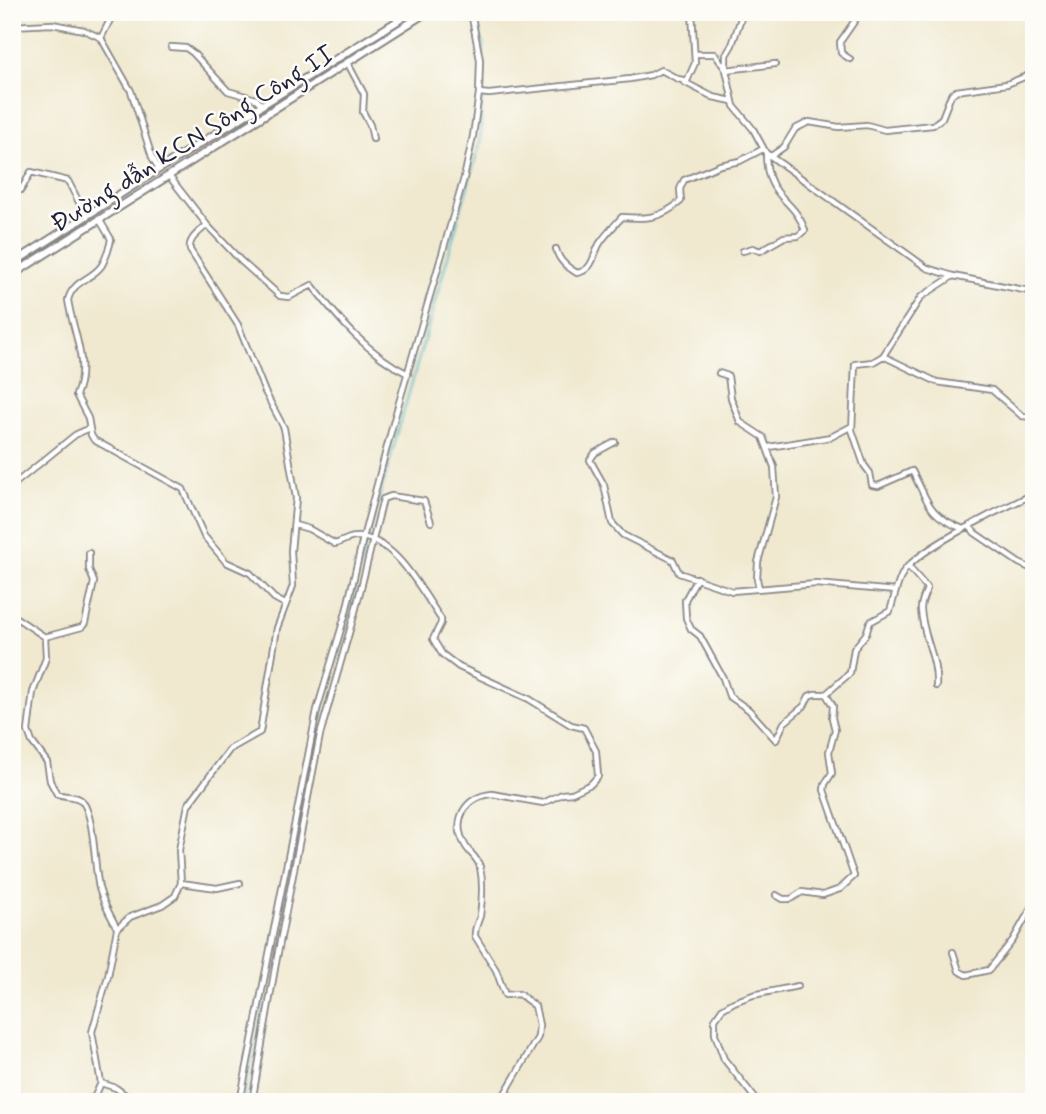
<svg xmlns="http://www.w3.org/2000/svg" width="1046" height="1114" font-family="Mynerve,sans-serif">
	<rect width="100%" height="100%" fill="#fdfcf7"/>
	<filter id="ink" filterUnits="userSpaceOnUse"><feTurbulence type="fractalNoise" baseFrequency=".0143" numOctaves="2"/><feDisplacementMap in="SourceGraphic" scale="14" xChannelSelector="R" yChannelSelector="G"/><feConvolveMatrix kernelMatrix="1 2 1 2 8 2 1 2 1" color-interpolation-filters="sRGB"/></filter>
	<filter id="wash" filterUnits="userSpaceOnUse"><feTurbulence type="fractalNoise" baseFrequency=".00686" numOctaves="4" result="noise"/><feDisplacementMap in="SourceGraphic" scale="28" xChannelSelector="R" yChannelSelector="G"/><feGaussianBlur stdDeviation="1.57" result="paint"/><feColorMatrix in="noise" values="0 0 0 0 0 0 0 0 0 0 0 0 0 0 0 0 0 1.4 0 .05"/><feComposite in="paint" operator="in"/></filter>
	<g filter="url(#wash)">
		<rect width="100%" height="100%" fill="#f0e9d0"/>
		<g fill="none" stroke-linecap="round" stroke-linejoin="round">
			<path stroke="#4bb6c7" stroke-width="2" d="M 476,12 L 484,51 L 482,91
				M 243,1102 L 296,845 L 315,739 L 366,544 L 480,143 L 482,96"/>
		</g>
	</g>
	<g filter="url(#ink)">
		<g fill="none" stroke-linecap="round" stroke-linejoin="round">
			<defs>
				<path id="street" d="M 471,12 L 480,60 L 479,93 L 489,94 L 630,79 L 651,75 L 661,70 L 678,79 L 687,81 L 695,63 L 692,12
					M 743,12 L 732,45 L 726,55 L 726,70 L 734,106 L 753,129 L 766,153 L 927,268 L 953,276 L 1034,292
					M 12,26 L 52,24 L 84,30 L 101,38 L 131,91 L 152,157 L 159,169
					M 101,38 L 114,12
					M 171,47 L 186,48 L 193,53 L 228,91 L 256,99 L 262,105
					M 695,54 L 715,54 L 726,70 L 775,64
					M 850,59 L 841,53 L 840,42 L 858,16 L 866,12
					M 347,62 L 364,94 L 363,112 L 370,125 L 373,139
					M 684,82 L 713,97 L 732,101
					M 771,156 L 784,147 L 795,129 L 809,122 L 839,127 L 867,125 L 885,130 L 933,125 L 942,118 L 951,95 L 956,91 L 1007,84 L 1034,73
					M 169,176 L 207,225 L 241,261 L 280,296 L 289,297 L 312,285 C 339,320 368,354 408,374
					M 12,192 L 21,190 L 31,172 L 68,181 L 86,216
					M 99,219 L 111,239 C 110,246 106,258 102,265 C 92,280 73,280 68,300 C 73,333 90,363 76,395 L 88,418 L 91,435 L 94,440 L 183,489 L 204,536 L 226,562 L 250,573 L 274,598 L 285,604
					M 556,249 C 559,261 567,267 577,273 C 594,270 593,254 600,243 C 606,234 615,225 622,217 C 646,219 661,219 681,201 L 680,189 L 684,180 L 720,165 L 740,161 L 763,149
					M 743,251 L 753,248 L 760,251 L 784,237 L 798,236 L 805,230 C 793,196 766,200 766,153
					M 953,276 L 921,297 L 883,356 L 873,362 L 855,364 L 852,430 L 864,465 L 870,473 L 872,485 L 878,486 L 912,471 C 929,502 926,514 963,529
					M 883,356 L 937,382 L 992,390 L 1022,416 L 1034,417
					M 719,373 L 728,376 L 731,398 L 740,422 L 763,437 L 774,467 L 776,497 L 758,562 L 757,579 L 759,588
					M 615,442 L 595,453 L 590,460 L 604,485 L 612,523 L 623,535 L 673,560 L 679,573 L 732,591 L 816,584 L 896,591
					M 769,447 L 831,437 L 852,426
					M 12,486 L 75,435 L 89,428
					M 295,525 L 309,529 L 335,544 C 342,542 349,537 356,537 C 395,536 422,592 441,619 L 441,623 L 433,639 L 442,654 L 459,667 L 529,699 L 571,725 L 584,728 L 596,751 L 598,776 L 591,784 L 572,793 L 562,794 L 543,803 L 492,794 C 465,796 451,821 465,845 C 469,853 478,858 480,867 C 483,881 482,902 480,916 C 478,923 474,928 475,936 L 496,970 L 505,995 L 519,994 L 535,1006 L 539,1025 L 538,1037 L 500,1102
					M 970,527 L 975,533 L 1019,563 L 1034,570
					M 908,566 L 927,588 C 925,595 921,601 921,609 C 922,635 938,659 936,686
					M 697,578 L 685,600 L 686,618 L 691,629 L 700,636 L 723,678 L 729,696 L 749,710 L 776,740 L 784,723 L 804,706 L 809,696 L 814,694 L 826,694 L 850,673 L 854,649 L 866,634 L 870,622 L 890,611 C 894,599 897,582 904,571 C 921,547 1005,507 1034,494
					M 12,615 L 45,637 L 82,627 L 85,623 L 94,582 L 89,569 L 89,553
					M 45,637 L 46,658 L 33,692 L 28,731 L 32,742 L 47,762 L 50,781 L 57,794 C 65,797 78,795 83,802 C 95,820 94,866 99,888 C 103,903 110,915 117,928
					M 181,883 L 217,888 L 240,883
					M 776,895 L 783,899 L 791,899 L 802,892 L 823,895 L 840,889 L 854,876 L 824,790 L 825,784 L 832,773 L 829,752 L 835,730 L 832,718 L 833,706 L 826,694
					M 953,952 L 959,971 L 966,975 L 989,970 L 1013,940 L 1034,903
					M 101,1083 L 116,1088 L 135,1102
					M 87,1102 L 95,1096 L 101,1083 L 92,1032 L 108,976 L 117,929 L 130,917 L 162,905 L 175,896 L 181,883 L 179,850 L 188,805 L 230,749 L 260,732 L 277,628 L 293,586 L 291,551 L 296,498 L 284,428 L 265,392 L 238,325 L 190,250 C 188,239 198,233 207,225
					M 240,1102 L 317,710 L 346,612 L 363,538 L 394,420 L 464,178 L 473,136 L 479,93
					M 252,1102 L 275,968 L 320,735 L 355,612 L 383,499 L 391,496 L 424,501 L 431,522
					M 758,1102 L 724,1059 L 715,1034 L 715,1019 L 722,1009 L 734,1002 L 753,995 L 798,986"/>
				<path id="secondary" d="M 12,264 L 159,169 L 412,12
					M 12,275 L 427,12"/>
			</defs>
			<use href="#street" stroke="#898686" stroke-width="8"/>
			<use href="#secondary" stroke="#898686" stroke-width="10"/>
			<use href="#street" stroke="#fff" stroke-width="4.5"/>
			<use href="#secondary" stroke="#fff" stroke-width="6"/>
		</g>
	</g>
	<g text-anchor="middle" stroke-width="5" stroke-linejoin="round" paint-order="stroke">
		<g font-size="26" fill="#22223b" stroke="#fdfcf7">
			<text transform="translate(192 138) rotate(-32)" y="9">Đường dẫn KCN Sông Công II</text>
		</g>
	</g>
	<rect width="1046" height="1114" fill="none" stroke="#fdfcf7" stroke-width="42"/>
</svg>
